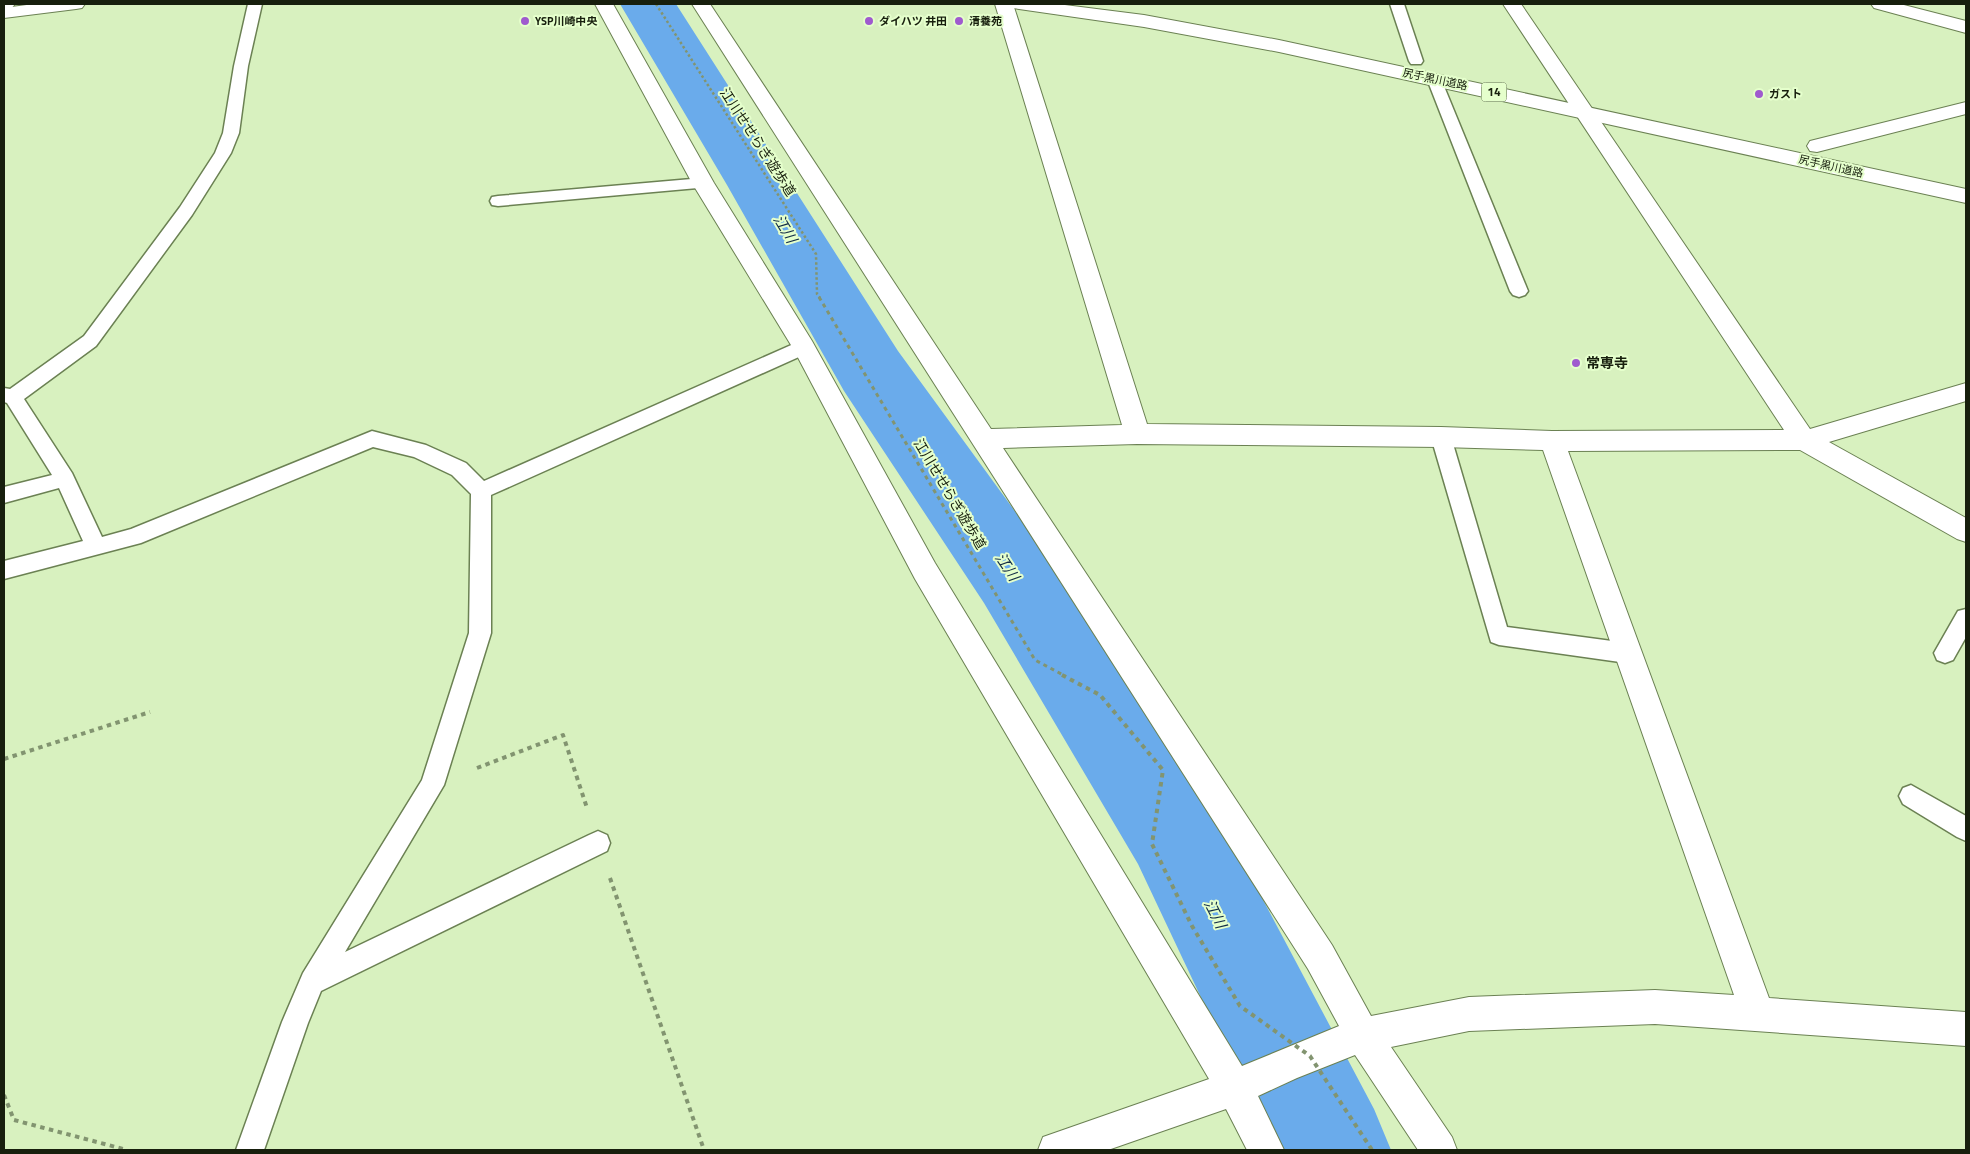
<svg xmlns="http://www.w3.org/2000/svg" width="1970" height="1154" font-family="'Titillium Web','Noto Sans JP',sans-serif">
	<rect width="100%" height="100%" fill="#d8f1bf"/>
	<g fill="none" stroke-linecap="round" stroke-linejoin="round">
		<path fill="#6aabeb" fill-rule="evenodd" d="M 620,4 L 676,4 L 898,351 L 1044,551 L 1208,796 L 1374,1109 L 1391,1150 L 1273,1150 L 1138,864 L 984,603 L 844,391 L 727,185 Z"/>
		<defs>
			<path id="lane" d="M 248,4 L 262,4 L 248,66 L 239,133 L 231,153 L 192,215 L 96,346 L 24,399 L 72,473 L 102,537 L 131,529 L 372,431 L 426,445 L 466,463 L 484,481 L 798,342 L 804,340 L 810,342 L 813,347 L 810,352 L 491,495 L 491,633 L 444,785 L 345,952 L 589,835 L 598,831 L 607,835 L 610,843 L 607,851 L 321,991 L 308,1023 L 264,1150 L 236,1150 L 282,1022 L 303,973 L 422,780 L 469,633 L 471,494 L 452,475 L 414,457 L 373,447 L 141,543 L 4,579 L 4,561 L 83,541 L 59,488 L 4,503 L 4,487 L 52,475 L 7,403 L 4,402 L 4,388 L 10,389 L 84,336 L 180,207 L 215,153 L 223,133 L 234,66 Z
				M 1390,4 L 1404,4 L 1423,61 L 1421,64 L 1411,64 L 1409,61 Z
				M 1434,75 L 1439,76 L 1441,79 L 1528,291 L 1525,295 L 1519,297 L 1513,295 L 1510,291 L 1427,79 L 1429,76 Z
				M 703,178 L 709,179 L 711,183 L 709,187 L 498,206 L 492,205 L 490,201 L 492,197 L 498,196 Z
				M 1441,430 L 1448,432 L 1451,437 L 1507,627 L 1627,643 L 1635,646 L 1638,653 L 1635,660 L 1627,663 L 1499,645 L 1491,642 L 1431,437 L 1434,432 Z
				M 1966,609 L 1966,637 L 1953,660 L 1945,663 L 1937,660 L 1934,653 L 1958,611 Z
				M 1911,785 L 1966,816 L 1966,841 L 1957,837 L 1903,804 L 1899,796 L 1903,788 Z"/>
			<path id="street" d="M 4,4 L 15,4 L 10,10 L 4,11 Z
				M 595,4 L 613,4 L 714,183 L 812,341 L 935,563 L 1242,1066 L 1339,1026 L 1308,969 L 692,4 L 710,4 L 991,429 L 1122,425 L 995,4 L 1013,4 L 1147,424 L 1441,427 L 1552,431 L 1784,430 L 1503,4 L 1521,4 L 1810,429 L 1966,383 L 1966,401 L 1829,442 L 1966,518 L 1966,542 L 1957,539 L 1800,450 L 1568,451 L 1769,998 L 1966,1012 L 1966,1046 L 1655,1024 L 1469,1031 L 1391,1047 L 1452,1137 L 1457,1150 L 1418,1150 L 1355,1055 L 1297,1078 L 1258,1096 L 1284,1150 L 1247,1150 L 1226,1109 L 1108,1150 L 1038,1150 L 1043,1137 L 1209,1079 L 915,579 L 794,350 L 692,183 ZM 1137,444 L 1441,447 L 1543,450 L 1734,995 L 1655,990 L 1469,997 L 1371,1016 L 1332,945 L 1003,448 Z
				M 1871,4 L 1900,4 L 1966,21 L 1966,33 L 1874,8 Z
				M 1966,102 L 1966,114 L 1817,152 L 1810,151 L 1807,146 L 1810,141 Z"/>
			<path id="primary" d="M 34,4 L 85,4 L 82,8 L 76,9 L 4,18 L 4,8 Z
				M 1010,4 L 1057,4 L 1144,15 L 1279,40 L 1966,189 L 1966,203 L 1279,52 L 1144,27 L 1019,9 L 1013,8 Z"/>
		</defs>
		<use href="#lane" stroke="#6b8153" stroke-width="3"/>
		<use href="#street" stroke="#6b8153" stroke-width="2"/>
		<use href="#primary" stroke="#6b8153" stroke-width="2"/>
		<path stroke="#829470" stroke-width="4" stroke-dasharray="4.5 4.5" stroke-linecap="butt" d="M 4,759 L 150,712
			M 477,768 L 563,735 L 587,808
			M 610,878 L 704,1150
			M 4,1095 L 14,1120 L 127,1150"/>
		<use href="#lane" fill="#fff" fill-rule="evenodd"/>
		<use href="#street" fill="#fff" fill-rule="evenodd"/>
		<use href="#primary" fill="#fff" fill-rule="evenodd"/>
		<path stroke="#829470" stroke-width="2.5" stroke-dasharray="2.5 2.5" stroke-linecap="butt" d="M 656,4 L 816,254 L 817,294 L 820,298"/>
		<path stroke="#829470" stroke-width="3" stroke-dasharray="4 4" stroke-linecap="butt" d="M 819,297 L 1035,660 L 1065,676"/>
		<path stroke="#829470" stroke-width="4" stroke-dasharray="4.5 4.5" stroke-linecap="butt" d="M 1062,675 L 1100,695 L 1163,770 L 1152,844 L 1192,926 L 1240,1006 L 1310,1056 L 1372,1150"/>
	</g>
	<g fill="#9f5ace" stroke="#e5ffcc" stroke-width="2">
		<circle cx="525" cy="21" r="5"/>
		<circle cx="869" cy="21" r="5"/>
		<circle cx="959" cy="21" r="5"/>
		<circle cx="1759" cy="94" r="5"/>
		<circle cx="1576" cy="363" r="5"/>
	</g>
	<g text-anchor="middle" stroke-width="4" stroke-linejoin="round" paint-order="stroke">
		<g font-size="11" font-weight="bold" fill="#171f0d" stroke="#e5ffcc" text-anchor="start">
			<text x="535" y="25">YSP川崎中央</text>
			<text x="879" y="25">ダイハツ 井田</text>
			<text x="969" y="25">清養苑</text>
			<text x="1769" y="98">ガスト</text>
		</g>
		<g font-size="11" fill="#171f0d" stroke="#e5ffcc">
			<text transform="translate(1435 79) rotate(12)" y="4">尻手黒川道路</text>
			<text transform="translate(1831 166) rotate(13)" y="4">尻手黒川道路</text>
		</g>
		<rect fill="#e5ffcc" stroke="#556246" stroke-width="1" x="1481.5" y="82.5" width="25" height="19" rx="4"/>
		<g font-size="12" font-weight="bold" fill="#171f0d">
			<text x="1494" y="96">14</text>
		</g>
		<g font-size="14" fill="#171f0d" stroke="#e5ffcc">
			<text transform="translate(758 142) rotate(57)" y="5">江川せせらぎ遊歩道</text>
			<text transform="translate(950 494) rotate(59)" y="5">江川せせらぎ遊歩道</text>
		</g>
		<g font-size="14" font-weight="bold" fill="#171f0d" stroke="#e5ffcc" text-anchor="start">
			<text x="1586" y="368">常専寺</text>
		</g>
		<g font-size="15" font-style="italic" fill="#112c46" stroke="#e5ffcc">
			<text transform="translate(785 229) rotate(59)" y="5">江川</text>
			<text transform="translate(1007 567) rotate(56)" y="5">江川</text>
			<text transform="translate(1215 914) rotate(63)" y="5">江川</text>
		</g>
	</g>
	<rect width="1970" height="1154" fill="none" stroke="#171f0d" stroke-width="10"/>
</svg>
